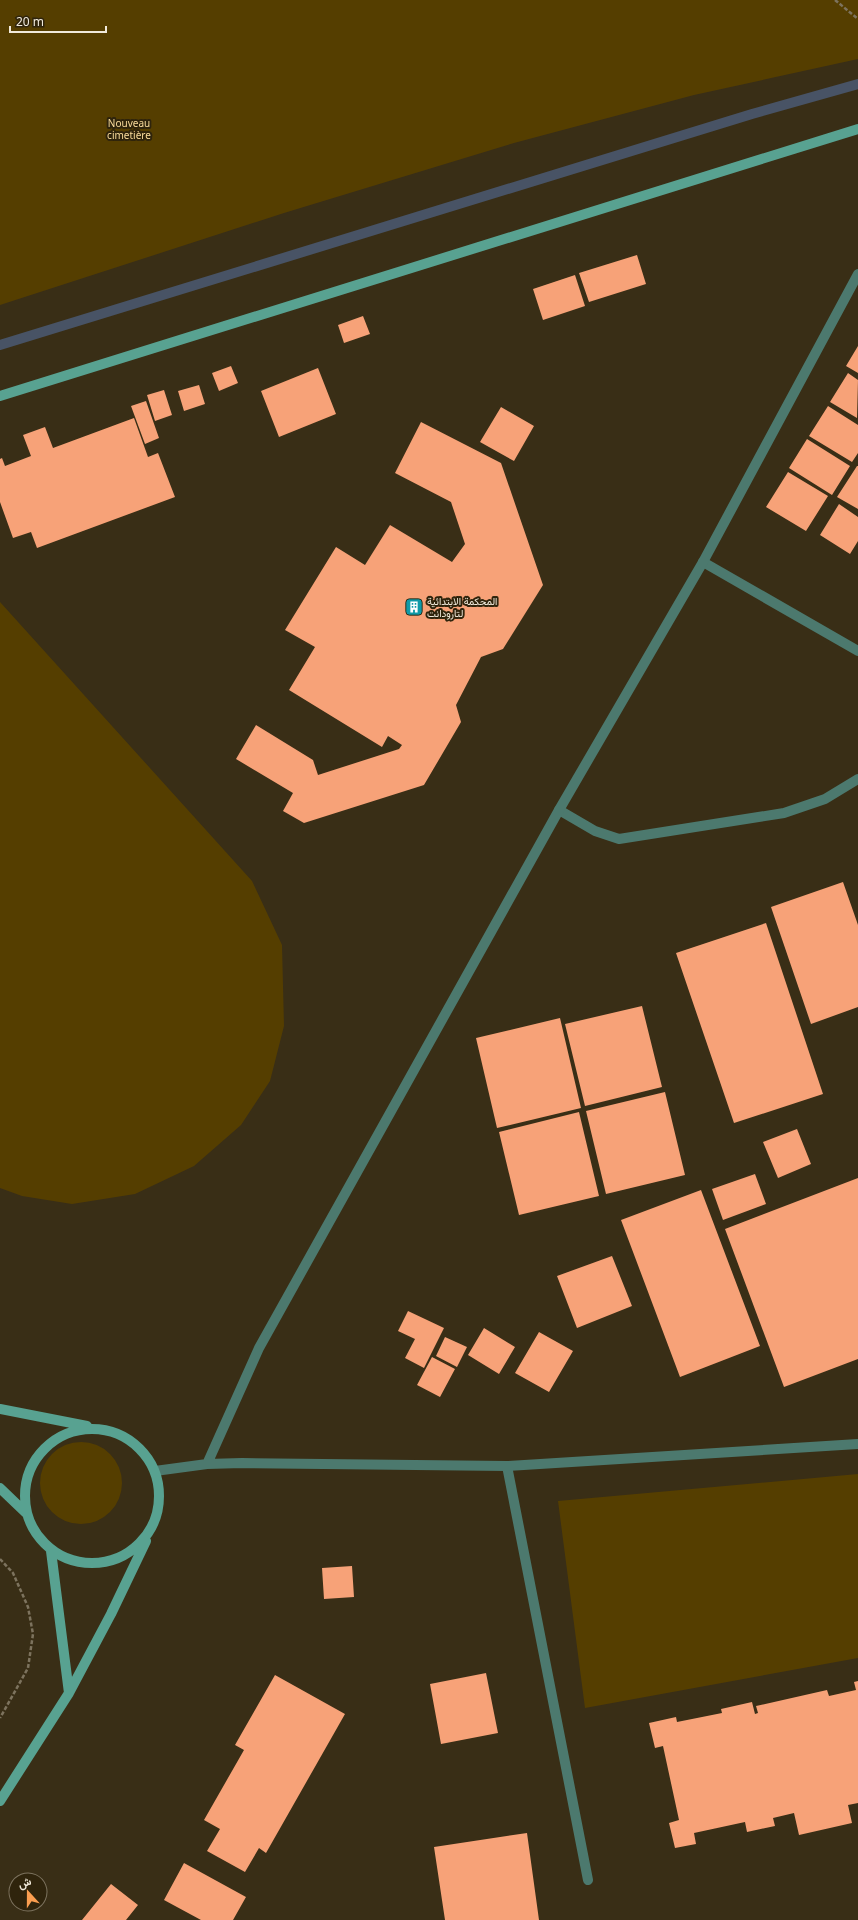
<svg xmlns="http://www.w3.org/2000/svg" width="858" height="1920" font-family="'Noto Sans',Vazirmatn,sans-serif">
	<rect width="100%" height="100%" fill="#392e16"/>
	<path fill="#553e00" d="M 0,0 L 858,0 L 858,59 L 694,95 L 514,143 L 284,213 L 0,305 Z
		M 0,602 L 252,881 L 282,945 L 284,1026 L 270,1081 L 241,1125 L 194,1166 L 135,1194 L 72,1204 L 22,1196 L 0,1188 Z
		M40 1483a41 41 0 1 1 82 0a41 41 0 1 1-82 0Z
		M 858,1474 L 858,1658 L 585,1708 L 558,1501 Z"/>
	<g fill="none" stroke-linecap="round" stroke-linejoin="round">
		<path stroke="#485365" stroke-width="10" d="M 0,345 L 752,114 L 858,84"/>
	</g>
	<path fill="#f7a278" d="M 637,255 L 646,284 L 589,302 L 579,273 Z
		M 575,275 L 585,306 L 543,320 L 533,289 Z
		M 363,316 L 370,334 L 344,343 L 338,325 Z
		M 858,346 L 858,373 L 846,366 Z
		M 231,366 L 238,383 L 219,391 L 212,373 Z
		M 318,368 L 336,414 L 279,437 L 261,391 Z
		M 848,373 L 858,380 L 857,418 L 830,402 Z
		M 199,385 L 205,404 L 184,411 L 178,391 Z
		M 164,390 L 172,415 L 155,421 L 147,395 Z
		M 146,401 L 159,438 L 145,444 L 131,406 Z
		M 828,406 L 858,425 L 858,453 L 852,462 L 809,436 Z
		M 501,407 L 534,426 L 514,461 L 480,442 Z
		M 134,418 L 148,457 L 158,453 L 175,497 L 37,548 L 31,532 L 13,538 L 0,502 L 0,459 L 2,458 L 5,466 L 31,456 L 23,435 L 45,427 L 53,448 Z
		M 421,422 L 501,463 L 543,585 L 503,649 L 481,657 L 456,705 L 461,722 L 424,785 L 304,823 L 283,811 L 293,793 L 236,759 L 256,725 L 313,760 L 318,775 L 399,749 L 402,745 L 388,736 L 382,747 L 289,690 L 315,647 L 285,630 L 336,547 L 365,565 L 390,525 L 452,562 L 465,544 L 451,502 L 395,473 Z
		M 807,439 L 850,466 L 832,495 L 789,468 Z
		M 857,466 L 858,466 L 858,509 L 837,497 Z
		M 788,472 L 828,496 L 806,531 L 766,507 Z
		M 839,504 L 858,517 L 858,541 L 850,554 L 820,535 Z
		M 843,882 L 858,925 L 858,1007 L 811,1024 L 771,907 Z
		M 766,923 L 823,1094 L 734,1123 L 676,953 Z
		M 642,1006 L 662,1087 L 585,1106 L 565,1024 Z
		M 560,1018 L 581,1108 L 497,1128 L 476,1038 Z
		M 665,1092 L 685,1175 L 606,1194 L 586,1111 Z
		M 579,1112 L 599,1196 L 519,1215 L 499,1132 Z
		M 797,1129 L 811,1164 L 778,1178 L 763,1142 Z
		M 755,1174 L 766,1204 L 723,1220 L 712,1189 Z
		M 858,1178 L 858,1359 L 784,1387 L 725,1229 Z
		M 701,1190 L 760,1346 L 680,1377 L 621,1220 Z
		M 612,1256 L 632,1306 L 577,1328 L 557,1276 Z
		M 408,1311 L 444,1328 L 424,1368 L 405,1358 L 415,1339 L 398,1331 Z
		M 484,1328 L 515,1347 L 499,1374 L 468,1355 Z
		M 539,1332 L 573,1351 L 549,1392 L 515,1373 Z
		M 445,1337 L 467,1347 L 457,1367 L 436,1356 Z
		M 432,1357 L 455,1369 L 440,1397 L 417,1385 Z
		M 352,1566 L 354,1597 L 324,1599 L 322,1568 Z
		M 486,1673 L 498,1733 L 441,1744 L 430,1684 Z
		M 275,1675 L 345,1714 L 266,1853 L 259,1848 L 245,1872 L 207,1851 L 220,1829 L 204,1820 L 244,1750 L 235,1745 Z
		M 858,1681 L 858,1803 L 848,1805 L 852,1823 L 799,1835 L 794,1813 L 773,1818 L 775,1826 L 747,1832 L 745,1822 L 694,1833 L 696,1844 L 675,1848 L 669,1823 L 679,1820 L 663,1746 L 655,1748 L 649,1723 L 676,1717 L 677,1722 L 722,1713 L 721,1709 L 752,1702 L 755,1714 L 758,1713 L 756,1706 L 827,1690 L 829,1696 L 856,1690 L 854,1682 Z
		M 527,1833 L 539,1920 L 445,1920 L 434,1847 Z
		M 184,1863 L 246,1897 L 233,1920 L 201,1920 L 164,1900 Z
		M 111,1884 L 138,1905 L 126,1920 L 82,1920 Z"/>
	<g fill="none" stroke-linecap="round" stroke-linejoin="round">
		<path stroke="#7d735e" stroke-width="2.5" stroke-dasharray="4 2" stroke-linecap="butt" d="M 835,0 L 858,19
			M 0,1559 L 13,1573 L 28,1607 L 33,1634 L 28,1668 L 0,1718"/>
		<path stroke="#4c796e" stroke-width="10" d="M 703,562 L 858,651
			M 559,810 L 595,831 L 619,839 L 784,813 L 825,799 L 858,779
			M 507,1466 L 588,1880"/>
		<path stroke="#4c796e" stroke-width="10" d="M 207,1464 L 259,1348 L 559,810 L 703,562 L 858,274
			M 155,1471 L 207,1464 L 242,1463 L 507,1466 L 858,1444"/>
		<path stroke="#58a291" stroke-width="10" d="M 0,396 L 858,129
			M 0,1409 L 87,1426
			M25 1496a67 67 0 1 1 134 0a67 67 0 1 1-134 0Z
			M 0,1488 L 26,1513
			M 51,1551 L 69,1693
			M 0,1801 L 69,1693 L 111,1614 L 146,1541"/>
	</g>
	<defs>
		<symbol id="building-square" viewBox="-11 -11 22 22"><rect x="-9" y="-9" width="18" height="18" rx="4" fill="#0f9aa8" stroke="#2f240c"/><path d="M-4-6H4V6H1V3H-1V6H-4ZM-2.5-4.3h1.7v1.8h-1.7ZM.8-4.3h1.7v1.8H.8ZM-2.5-1h1.7V.8h-1.7ZM.8-1h1.7V.8H.8Z" fill="#fff"/></symbol>
	</defs>
	<g fill-rule="evenodd">
		<use href="#building-square" x="404" y="597" width="20" height="20"/>
	</g>
	<g text-anchor="middle" stroke-width="4" stroke-linejoin="round" paint-order="stroke">
		<g font-size="10" fill="#f9db9b" stroke="#2f240c">
			<text x="129" y="127">Nouveau<tspan x="129" dy="12">cimetière</tspan></text>
		</g>
		<g font-size="10" fill="#f1eadb" stroke="#2f240c" text-anchor="start">
			<text x="427" y="605">المحكمة الابتدائية<tspan x="427" dy="12">لتارودانت</tspan></text>
		</g>
	</g>
	<g transform="translate(28 1892) rotate(339)"><circle r="19" fill="#2f240c" stroke="#7d735f"/>
	<path d="M0-3L7 15L0 10L-7 15Z" fill="#fb9e50"/>
	<text y="-6" font-size="11" font-weight="bold" text-anchor="middle" fill="#f1eadb">ش</text>
	</g>
	<path d="M10 26v6h96v-6" fill="none" stroke="#f1eadb" stroke-width="2"/>
	<text x="16" y="26" font-size="12" fill="#f1eadb" stroke="#2f240c" stroke-width="3" paint-order="stroke">20 m</text>
</svg>
